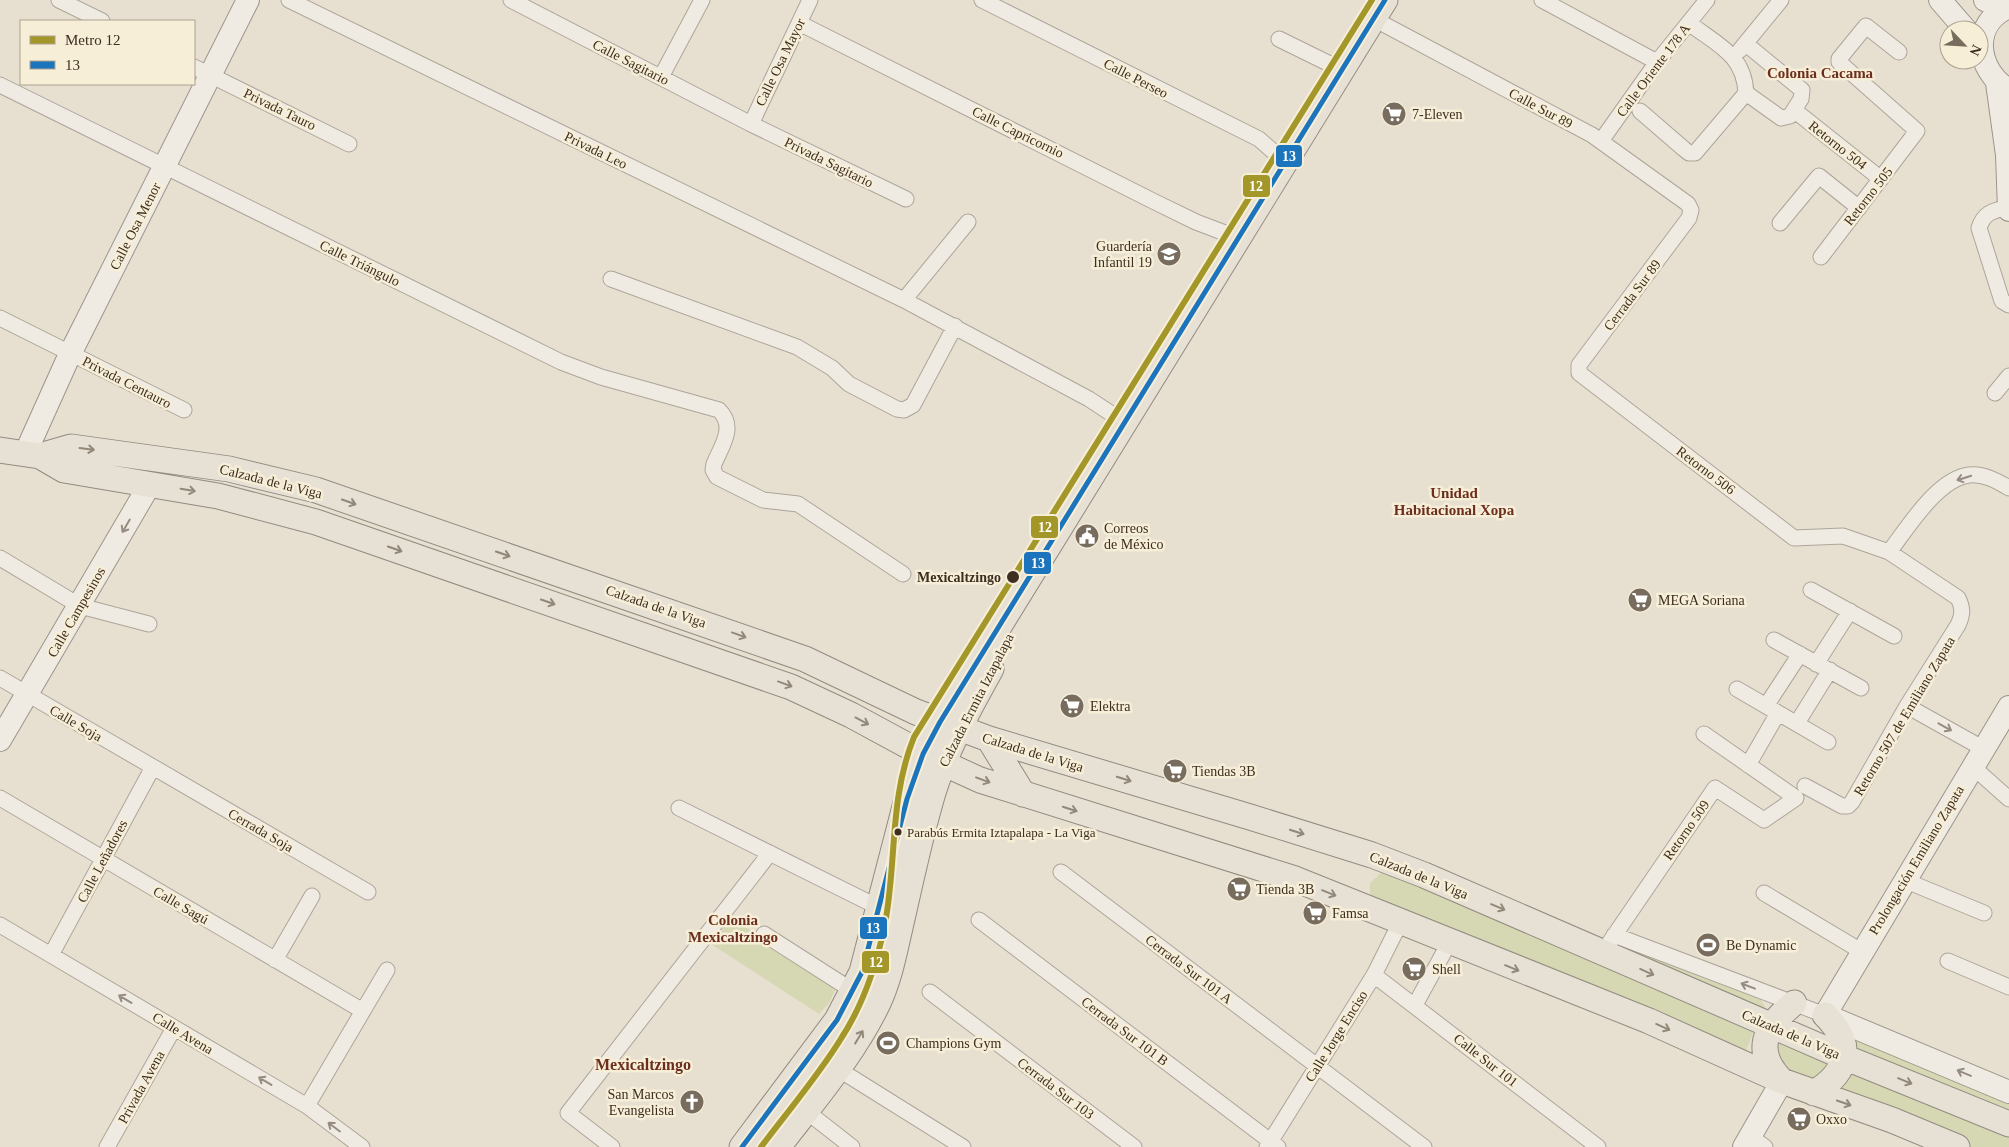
<svg xmlns="http://www.w3.org/2000/svg" width="2009" height="1147" font-family="'Times New Roman',serif">
	<rect width="100%" height="100%" fill="#e7e0d1"/>
	<path fill="#d6d7b3" d="M 1384,870 L 1756,1025 L 1741,1064 L 1370,901 L 1370,883 Z
		M 731,917 L 836,988 L 829,1003 L 819,1014 L 711,944 Z
		M 1625,943 L 1759,996 L 1770,1016 L 1624,951 Z
		M 1774,1032 L 1836,1059 L 1811,1082 L 1791,1078 L 1770,1042 Z
		M 1848,1033 L 2009,1099 L 2009,1115 L 1857,1054 Z
		M 1850,1067 L 2009,1134 L 2009,1147 L 1969,1147 L 1836,1092 Z"/>
	<g fill="none" stroke-linecap="round" stroke-linejoin="round">
		<defs>
			<path id="street" d="M 59,0 L 102,21
				M 289,0 L 904,300 L 1089,399 L 1124,422
				M 511,0 L 751,124 L 906,199
				M 982,0 L 1259,139 L 1285,162
				M 1542,0 L 1657,62
				M 1374,19 L 1592,135 L 1688,204 L 1691,210 L 1689,218 L 1579,365 L 1579,373 L 1794,538 L 1843,536 L 1889,552 L 1958,598 C 1963,608 1963,614 1958,625 L 1907,706 L 1852,802 L 1848,806 L 1842,806 L 1805,786
				M 799,23 L 1155,202 L 1196,222 L 1238,238
				M 1689,23 C 1717,45 1744,54 1746,93
				M 1279,39 L 1342,70
				M 1746,44 L 1802,90 L 1801,99 L 1790,116 L 1781,118 L 1746,93
				M 1740,50 L 1781,0
				M 194,67 L 349,144
				M 661,77 L 702,0
				M 0,85 L 561,362 L 601,377 L 719,410 C 736,427 722,445 714,464 L 713,470 L 717,477 L 763,500 L 798,504 L 903,574
				M 1794,110 L 1881,179
				M 1640,111 L 1684,149 L 1689,153 L 1695,153 L 1746,93
				M 751,124 L 810,0
				M 1601,141 L 1657,62 L 1707,0
				M 2008,207 C 1993,211 1984,212 1979,228 L 2002,301 L 2009,305
				M 1780,223 L 1819,176 L 1859,208
				M 1821,257 L 1917,131 L 1839,62 L 1839,59 L 1866,26 L 1899,52
				M 611,279 L 797,347 L 832,368 L 849,384 L 897,409 L 904,410 L 913,405 L 955,326
				M 904,300 L 968,222
				M 0,318 L 184,410
				M 1995,393 L 2009,376
				M 1889,552 C 1907,529 1937,479 1969,475 C 1983,473 1997,481 2009,488
				M 0,558 L 80,606 L 149,624
				M 1811,590 L 1894,636
				M 1774,640 L 1861,688
				M 1816,664 L 1850,611
				M 0,678 L 368,892
				M 1737,689 L 1828,742
				M 1766,706 L 1800,654
				M 1907,706 L 1984,749
				M 1797,723 L 1830,670
				M 1748,765 L 1778,713
				M 1973,767 L 2009,799
				M 0,798 L 363,1011
				M 679,808 L 878,907
				M 1061,872 L 1424,1147
				M 1904,880 L 1984,913
				M 1764,893 L 1861,951
				M 979,920 L 1278,1147
				M 0,925 L 307,1106 L 362,1147
				M 764,934 L 853,991
				M 1614,935 L 1825,1015
				M 1603,952 L 1715,788 L 1764,820 L 1796,798 L 1704,734
				M 51,955 L 153,767
				M 275,960 L 312,896
				M 1948,961 L 2009,987
				M 1374,975 L 1598,1147
				M 930,992 L 1134,1147
				M 1415,1005 L 1449,943
				M 838,1069 L 963,1147
				M 307,1106 L 387,970
				M 806,1111 L 852,1147
				M 1750,1136 L 1765,1147
				M 107,1147 L 174,1028
				M 612,1147 L 568,1113 L 770,853
				M 1267,1147 L 1374,975 L 1400,923"/>
			<path id="secondary" d="M 1940,0 L 1966,30
				M 1985,0 L 1989,2 L 2009,3
				M 2009,7 C 1970,23 1976,71 2009,90
				M 1997,83 L 2007,155 L 2009,210
				M 25,454 L 70,354 L 248,0
				M 2009,707 L 1825,1015 L 2009,1092
				M 0,740 L 150,484
				M 1744,1147 L 1782,1081"/>
			<path id="primary" d="M 0,450 L 40,456 L 64,470 L 218,496 L 316,522 L 791,687 L 851,715 L 923,754 L 980,780 L 1295,879 L 1649,1021 L 1782,1081 L 1892,1120 L 1957,1147
				M 40,456 L 71,447 L 229,469 L 316,490 L 805,659 L 916,712 L 989,739 L 1250,817 L 1372,855 L 1424,875 L 1844,1057 L 2009,1124
				M 989,739 L 1023,794
				M 1782,1081 C 1752,1051 1765,1026 1794,1003
				M 1814,1093 C 1850,1071 1854,1044 1825,1015
				M 742,1147 L 837,1020 L 862,972 L 907,799 L 923,754 L 940,722 L 1385,0
				M 778,1147 C 814,1100 854,1054 879,1001 C 889,979 894,954 899,932 C 909,889 918,845 930,803 C 943,755 967,712 991,669"/>
		</defs>
		<use href="#street" stroke="#ada599" stroke-width="17"/>
		<use href="#secondary" stroke="#9c958a" stroke-width="24"/>
		<use href="#primary" stroke="#928b80" stroke-width="27"/>
		<use href="#street" stroke="#efebe3" stroke-width="15"/>
		<use href="#secondary" stroke="#efebe3" stroke-width="22"/>
		<use href="#primary" stroke="#e6e1d4" stroke-width="25"/>
		<defs>
			<path id="bus-1" d="M 742,1147 L 837,1020 L 862,972 L 907,799 L 923,754 L 940,722 L 1385,0"/>
		</defs>
		<use href="#bus-1" stroke="#f7eed8" stroke-width="9"/>
		<use href="#bus-1" stroke="#1c75bc" stroke-width="5"/>
		<defs>
			<path id="metro-1" d="M 761,1147 C 788,1111 819,1075 842,1037 C 864,1003 877,963 885,924 C 897,860 889,799 914,737 L 1372,0"/>
		</defs>
		<use href="#metro-1" stroke="#f7eed8" stroke-width="10"/>
		<use href="#metro-1" stroke="#a49729" stroke-width="6"/>
	</g>
	<defs><path id="oneway-shaft" d="M-6 0H5M1.5-3L5.5 0L1.5 3" fill="none" stroke-width="1.6" stroke-linecap="round" stroke-linejoin="round" transform="scale(1.25)"/></defs>
	<g stroke="#92887a">
		<use href="#oneway-shaft" transform="translate(87 449) rotate(7)"/>
		<use href="#oneway-shaft" transform="translate(188 490) rotate(10)"/>
		<use href="#oneway-shaft" transform="translate(349 502) rotate(19)"/>
		<use href="#oneway-shaft" transform="translate(395 549) rotate(19)"/>
		<use href="#oneway-shaft" transform="translate(503 554) rotate(19)"/>
		<use href="#oneway-shaft" transform="translate(548 602) rotate(19)"/>
		<use href="#oneway-shaft" transform="translate(739 635) rotate(20)"/>
		<use href="#oneway-shaft" transform="translate(785 684) rotate(20)"/>
		<use href="#oneway-shaft" transform="translate(862 721) rotate(28)"/>
		<use href="#oneway-shaft" transform="translate(1124 779) rotate(17)"/>
		<use href="#oneway-shaft" transform="translate(983 780) rotate(20)"/>
		<use href="#oneway-shaft" transform="translate(1070 809) rotate(18)"/>
		<use href="#oneway-shaft" transform="translate(1297 832) rotate(18)"/>
		<use href="#oneway-shaft" transform="translate(1329 893) rotate(22)"/>
		<use href="#oneway-shaft" transform="translate(1498 907) rotate(23)"/>
		<use href="#oneway-shaft" transform="translate(1512 968) rotate(22)"/>
		<use href="#oneway-shaft" transform="translate(1647 972) rotate(24)"/>
		<use href="#oneway-shaft" transform="translate(1663 1027) rotate(24)"/>
		<use href="#oneway-shaft" transform="translate(859 1037) rotate(-59)"/>
		<use href="#oneway-shaft" transform="translate(1905 1081) rotate(22)"/>
		<use href="#oneway-shaft" transform="translate(1844 1103) rotate(19)"/>
	</g>
	<g stroke="#968c82">
		<use href="#oneway-shaft" transform="translate(1964 478) rotate(162)"/>
		<use href="#oneway-shaft" transform="translate(126 526) rotate(120)"/>
		<use href="#oneway-shaft" transform="translate(1945 727) rotate(29)"/>
		<use href="#oneway-shaft" transform="translate(1748 986) rotate(-159)"/>
		<use href="#oneway-shaft" transform="translate(125 999) rotate(-149)"/>
		<use href="#oneway-shaft" transform="translate(1964 1073) rotate(-157)"/>
		<use href="#oneway-shaft" transform="translate(265 1081) rotate(-149)"/>
		<use href="#oneway-shaft" transform="translate(334 1127) rotate(-143)"/>
	</g>
	<defs>
		<symbol id="supermarket-disc" viewBox="-11 -11 22 22"><circle r="9.5" fill="#786c5e" stroke="#f7eed8"/><path d="M-6-5.5h2.5l.6 2H6L4.5 2H-2.5L-4.4-4H-6ZM-1.5 3.2a1.3 1.3 0 1 0 .1 0ZM3 3.2a1.3 1.3 0 1 0 .1 0Z" fill="#fff"/></symbol>
		<symbol id="school-disc" viewBox="-11 -11 22 22"><circle r="9.5" fill="#786c5e" stroke="#f7eed8"/><path d="M0-5L7-2L0 1L-7-2ZM-4 1L0 2.5L4 1V4Q0 6-4 4Z" fill="#fff"/></symbol>
		<symbol id="civic-disc" viewBox="-11 -11 22 22"><circle r="9.5" fill="#786c5e" stroke="#f7eed8"/><path d="M-.6-6.5H3V-4.5H.6V-3L4-1V1h2V6H-6V1h2V-1L-.6-3ZM-1.2 2.5V6h2.4V2.5Z" fill="#fff"/></symbol>
		<symbol id="stadium-disc" viewBox="-11 -11 22 22"><circle r="9.5" fill="#786c5e" stroke="#f7eed8"/><path d="M0-5a6.5 5 0 1 0 0 10a6.5 5 0 1 0 0-10ZM-3.5-1.8h7v3.6h-7Z" fill="#fff"/></symbol>
		<symbol id="church-disc" viewBox="-11 -11 22 22"><circle r="9.5" fill="#786c5e" stroke="#f7eed8"/><path d="M-1.2-6h2.4v3.5h3.3v2.4h-3.3V6h-2.4V-.1h-3.3v-2.4h3.3Z" fill="#fff"/></symbol>
	</defs>
	<g fill-rule="evenodd">
		<use href="#supermarket-disc" x="1380" y="100" width="28" height="28"/>
		<use href="#school-disc" x="1155" y="240" width="28" height="28"/>
		<use href="#civic-disc" x="1073" y="522" width="28" height="28"/>
		<use href="#supermarket-disc" x="1626" y="586" width="28" height="28"/>
		<use href="#supermarket-disc" x="1058" y="692" width="28" height="28"/>
		<use href="#supermarket-disc" x="1161" y="757" width="28" height="28"/>
		<use href="#supermarket-disc" x="1225" y="875" width="28" height="28"/>
		<use href="#supermarket-disc" x="1301" y="899" width="28" height="28"/>
		<use href="#stadium-disc" x="1694" y="931" width="28" height="28"/>
		<use href="#supermarket-disc" x="1400" y="955" width="28" height="28"/>
		<use href="#stadium-disc" x="874" y="1029" width="28" height="28"/>
		<use href="#church-disc" x="678" y="1088" width="28" height="28"/>
		<use href="#supermarket-disc" x="1785" y="1105" width="28" height="28"/>
	</g>
	<g fill="#3d2e20" stroke="#f7eed8" stroke-width="2">
		<circle cx="1013" cy="577" r="7"/>
		<circle cx="898" cy="832" r="4.5"/>
	</g>
	<g text-anchor="middle" stroke-width="5" stroke-linejoin="round" paint-order="stroke">
		<g font-size="13" fill="#3d2e20" stroke="#f7eed8" text-anchor="start">
			<text x="907" y="837">Parabús Ermita Iztapalapa - La Viga</text>
		</g>
		<g font-size="14" fill="#3d2e20" stroke="#f7eed8">
			<text transform="translate(631 62) rotate(27)" y="5">Calle Sagitario</text>
			<text transform="translate(780 62) rotate(-64)" y="5">Calle Osa Mayor</text>
			<text transform="translate(1653 70) rotate(-53)" y="5">Calle Oriente 178 A</text>
			<text transform="translate(1136 78) rotate(27)" y="5">Calle Perseo</text>
			<text transform="translate(1541 108) rotate(28)" y="5">Calle Sur 89</text>
			<text transform="translate(280 109) rotate(26)" y="5">Privada Tauro</text>
			<text transform="translate(1018 132) rotate(26)" y="5">Calle Capricornio</text>
			<text transform="translate(1838 145) rotate(38)" y="5">Retorno 504</text>
			<text transform="translate(596 150) rotate(26)" y="5">Privada Leo</text>
			<text transform="translate(829 162) rotate(26)" y="5">Privada Sagitario</text>
			<text transform="translate(1868 196) rotate(-52)" y="5">Retorno 505</text>
			<text transform="translate(135 226) rotate(-63)" y="5">Calle Osa Menor</text>
			<text transform="translate(360 263) rotate(26)" y="5">Calle Triángulo</text>
			<text transform="translate(1632 295) rotate(-53)" y="5">Cerrada Sur 89</text>
			<text transform="translate(127 382) rotate(27)" y="5">Privada Centauro</text>
			<text transform="translate(1706 470) rotate(37)" y="5">Retorno 506</text>
			<text transform="translate(271 481) rotate(14)" y="5">Calzada de la Viga</text>
			<text transform="translate(656 606) rotate(19)" y="5">Calzada de la Viga</text>
			<text transform="translate(76 612) rotate(-60)" y="5">Calle Campesinos</text>
			<text transform="translate(976 700) rotate(-63)" y="5">Calzada Ermita Iztapalapa</text>
			<text transform="translate(1904 716) rotate(-59)" y="5">Retorno 507 de Emiliano Zapata</text>
			<text transform="translate(76 723) rotate(30)" y="5">Calle Soja</text>
			<text transform="translate(1033 752) rotate(17)" y="5">Calzada de la Viga</text>
			<text transform="translate(261 830) rotate(30)" y="5">Cerrada Soja</text>
			<text transform="translate(1686 830) rotate(-55)" y="5">Retorno 509</text>
			<text transform="translate(1916 860) rotate(-59)" y="5">Prolongación Emiliano Zapata</text>
			<text transform="translate(102 861) rotate(-62)" y="5">Calle Leñadores</text>
			<text transform="translate(1419 875) rotate(22)" y="5">Calzada de la Viga</text>
			<text transform="translate(181 905) rotate(30)" y="5">Calle Sagú</text>
			<text transform="translate(1189 969) rotate(37)" y="5">Cerrada Sur 101 A</text>
			<text transform="translate(1125 1031) rotate(37)" y="5">Cerrada Sur 101 B</text>
			<text transform="translate(183 1033) rotate(31)" y="5">Calle Avena</text>
			<text transform="translate(1791 1034) rotate(23)" y="5">Calzada de la Viga</text>
			<text transform="translate(1336 1036) rotate(-58)" y="5">Calle Jorge Enciso</text>
			<text transform="translate(1486 1060) rotate(38)" y="5">Calle Sur 101</text>
			<text transform="translate(141 1087) rotate(-61)" y="5">Privada Avena</text>
			<text transform="translate(1056 1088) rotate(37)" y="5">Cerrada Sur 103</text>
		</g>
		<g font-size="14" fill="#3d2e20" stroke="#f7eed8" text-anchor="start">
			<text x="1412" y="119">7-Eleven</text>
			<text x="1152" y="251" text-anchor="end">Guardería<tspan x="1152" dy="16">Infantil 19</tspan></text>
			<text x="1104" y="533">Correos<tspan x="1104" dy="16">de México</tspan></text>
			<text x="1658" y="605">MEGA Soriana</text>
			<text x="1090" y="711">Elektra</text>
			<text x="1192" y="776">Tiendas 3B</text>
			<text x="1256" y="894">Tienda 3B</text>
			<text x="1332" y="918">Famsa</text>
			<text x="1726" y="950">Be Dynamic</text>
			<text x="1432" y="974">Shell</text>
			<text x="906" y="1048">Champions Gym</text>
			<text x="674" y="1099" text-anchor="end">San Marcos<tspan x="674" dy="16">Evangelista</tspan></text>
			<text x="1816" y="1124">Oxxo</text>
		</g>
		<g font-size="14" font-weight="bold" fill="#3d2e20" stroke="#f7eed8" text-anchor="end">
			<text x="1001" y="582">Mexicaltzingo</text>
		</g>
		<g font-size="15" font-weight="bold" fill="#6b2e1e" stroke="#f7eed8">
			<text x="1820" y="78">Colonia Cacama</text>
			<text x="1454" y="498">Unidad<tspan x="1454" dy="17">Habitacional Xopa</tspan></text>
			<text x="733" y="925">Colonia<tspan x="733" dy="17">Mexicaltzingo</tspan></text>
		</g>
		<g font-size="16" font-weight="bold" fill="#6b2e1e" stroke="#f7eed8">
			<text x="643" y="1070">Mexicaltzingo</text>
		</g>
	</g>
	<g stroke="#f7eed8" stroke-width="2">
		<rect x="1275" y="144" width="28" height="24" rx="5" fill="#1c75bc"/>
		<rect x="1242" y="174" width="29" height="24" rx="5" fill="#a49729"/>
		<rect x="1030" y="515" width="29" height="24" rx="5" fill="#a49729"/>
		<rect x="1023" y="551" width="29" height="24" rx="5" fill="#1c75bc"/>
		<rect x="859" y="916" width="29" height="24" rx="5" fill="#1c75bc"/>
		<rect x="861" y="950" width="29" height="24" rx="5" fill="#a49729"/>
	</g>
	<g font-size="14" text-anchor="middle" font-weight="bold" fill="#fff">
		<text x="1289" y="161">13</text>
		<text x="1256" y="191">12</text>
		<text x="1045" y="532">12</text>
		<text x="1038" y="568">13</text>
		<text x="873" y="933">13</text>
		<text x="876" y="967">12</text>
	</g>
	<rect x="20" y="20" width="175" height="65" fill="#f7eed8" stroke="#ada18e"/>
	<rect x="30" y="36" width="25" height="8" fill="#a49729" stroke="#ada18e"/>
	<text x="65" y="45" font-size="15" fill="#3d2e20">Metro 12</text>
	<rect x="30" y="61" width="25" height="8" fill="#1c75bc" stroke="#ada18e"/>
	<text x="65" y="70" font-size="15" fill="#3d2e20">13</text>
	<g transform="translate(1964 45) rotate(115)"><circle r="24" fill="#f7eed8" stroke="#ada18e"/>
	<path d="M0-4L9 19L0 12L-9 19Z" fill="#786c5e"/>
	<text y="-8" font-size="14" font-weight="bold" text-anchor="middle" fill="#3d2e20">N</text>
	</g>
</svg>
